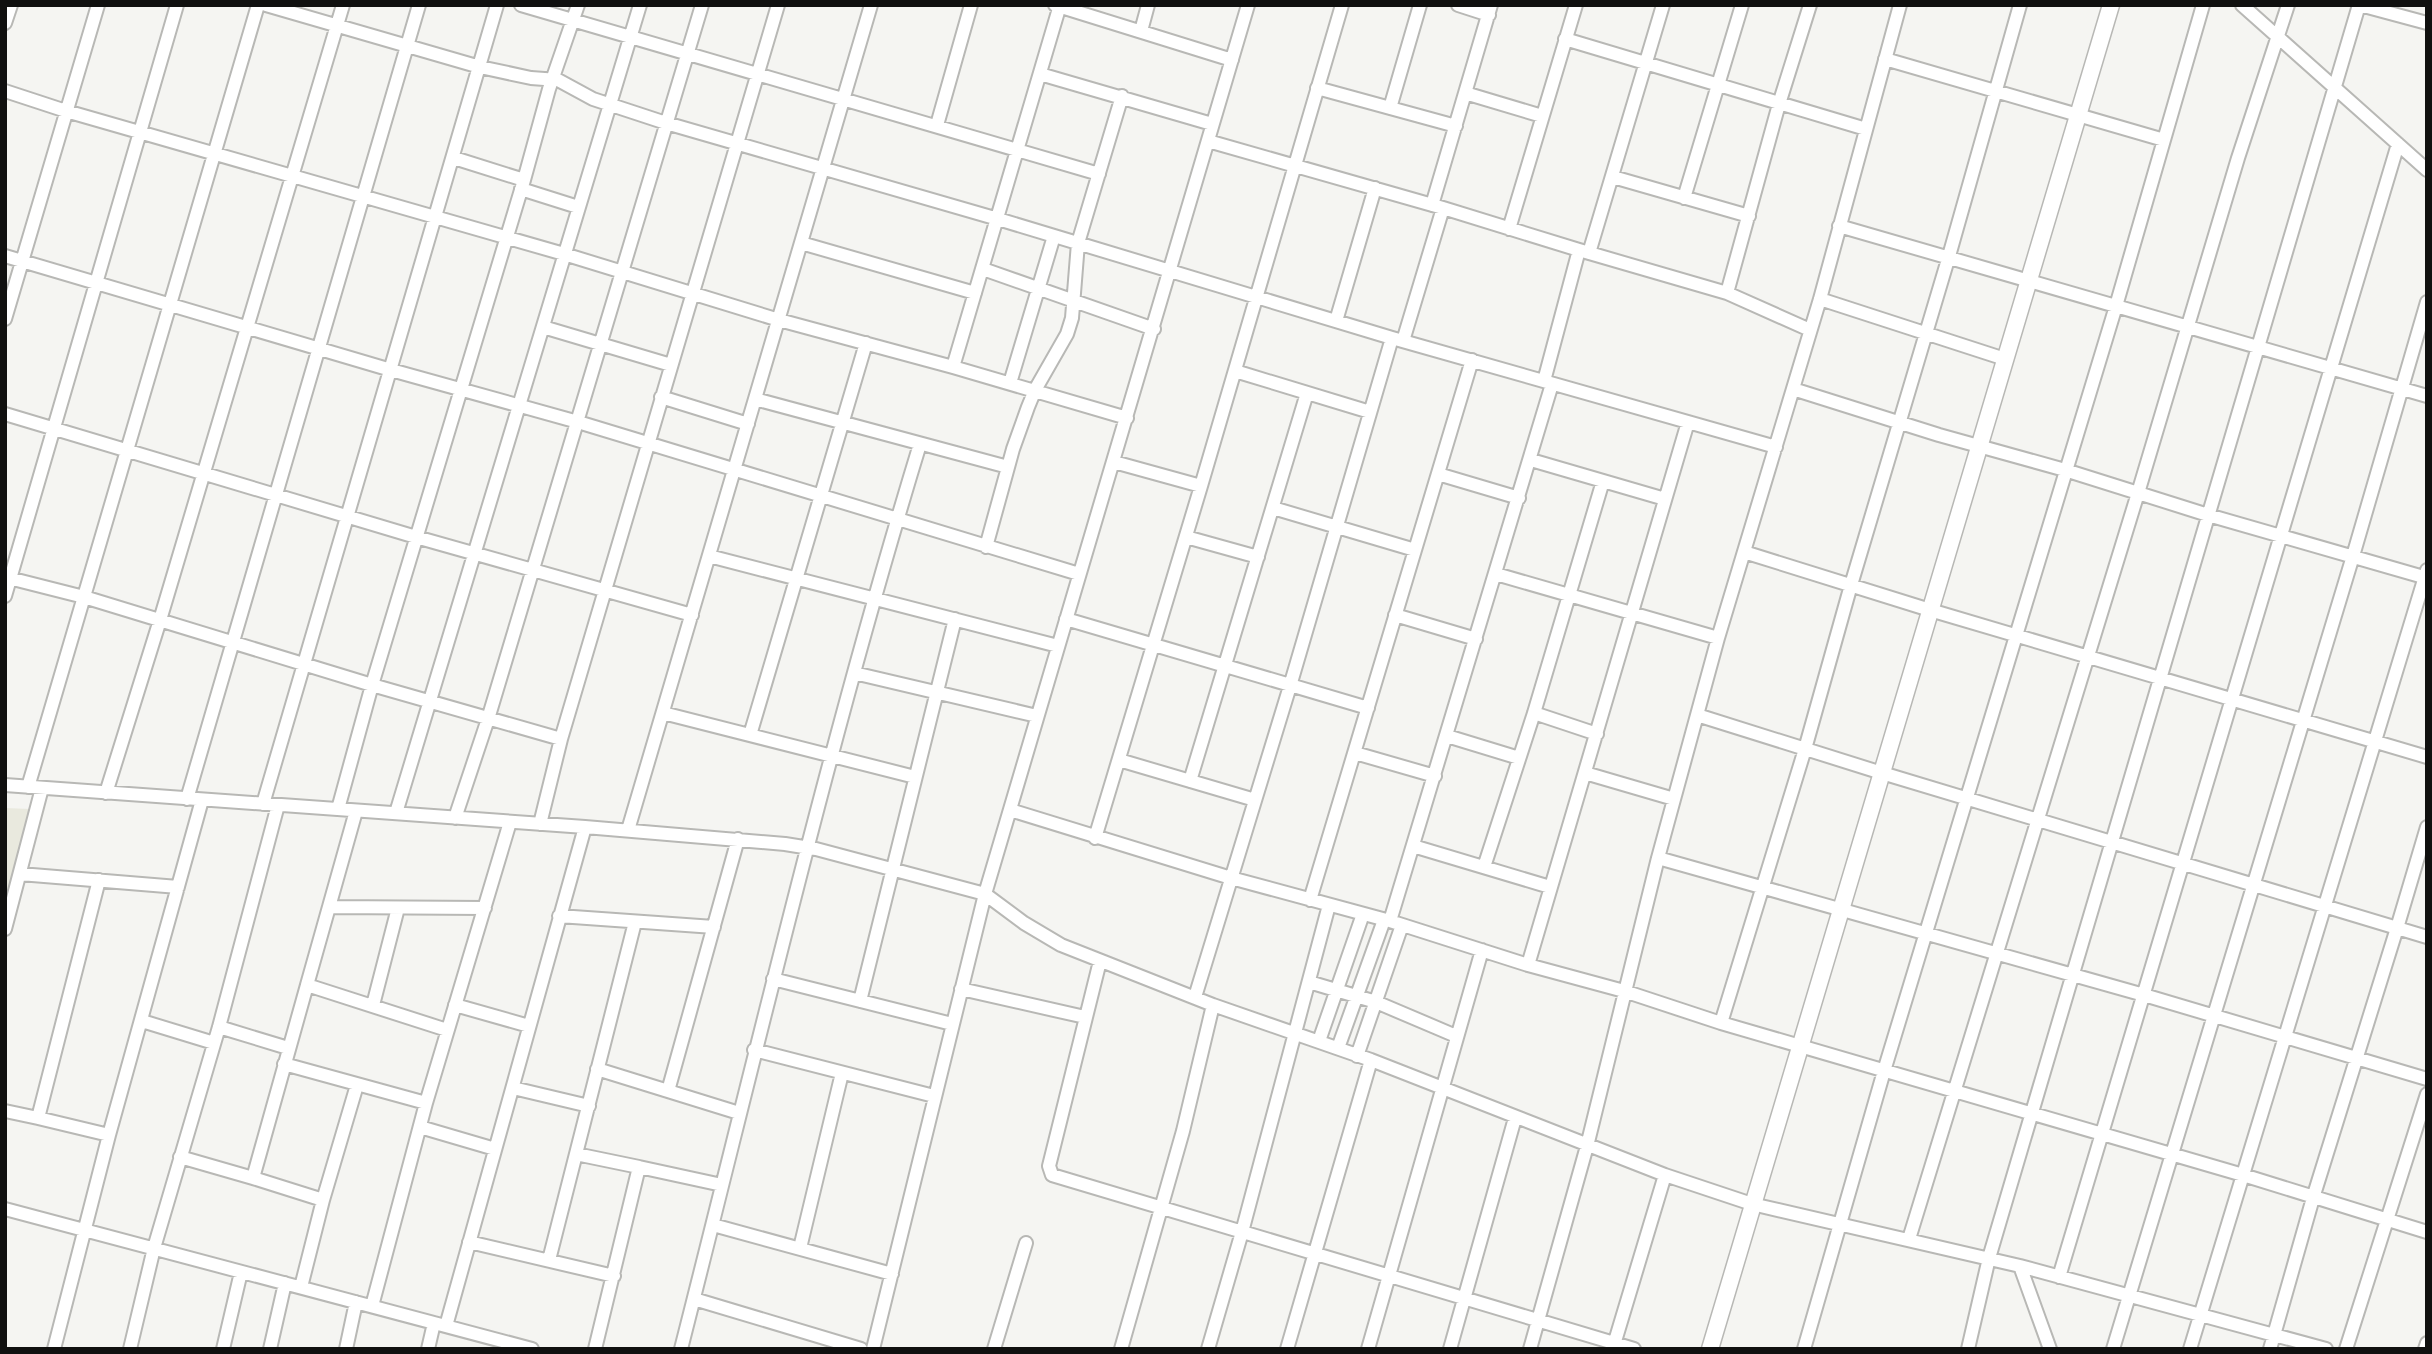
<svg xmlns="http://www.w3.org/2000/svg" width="2432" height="1354" font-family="Ubuntu,sans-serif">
	<rect width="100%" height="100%" fill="#f5f5f2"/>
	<path fill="#e9e9de" d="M 5,808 L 30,809 L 5,900 Z"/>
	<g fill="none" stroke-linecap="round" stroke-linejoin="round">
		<defs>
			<path id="minor" d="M 266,5 L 480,67 L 531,78 L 558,80 L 593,99 L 666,123 L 998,219 L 1392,338 L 1776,447
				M 521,5 L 1099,174
				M 1055,5 L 1232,60
				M 1248,5 L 985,894 L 1024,923 L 1061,945 L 1213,1005 L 1371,1060 L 1665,1175 L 1752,1204 L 2020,1266 L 2050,1349
				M 1458,5 L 1489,15
				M 2242,5 L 2427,170
				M 2360,5 L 2427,23
				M 5,23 L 11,5
				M 1141,31 L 1148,5
				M 1565,39 L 1866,129
				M 1885,59 L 2164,140
				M 1040,74 L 1212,124
				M 1317,88 L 1456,126
				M 5,91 L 66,111 L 564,254 L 779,320 L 953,367 L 1127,418
				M 1465,93 L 1542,116
				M 1390,108 L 1420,5
				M 937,125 L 971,5
				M 1208,141 L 1443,208 L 1579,250 L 1727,293 L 1810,330
				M 454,158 L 524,180
				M 1613,177 L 1749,216
				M 521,189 L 578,207
				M 1684,198 L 1742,5
				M 1432,205 L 1491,5
				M 1839,226 L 2427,396
				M 1509,229 L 1576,5
				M 801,243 L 975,293
				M 1589,253 L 1663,5
				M 5,256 L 391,370 L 578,422 L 1079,574
				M 983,269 L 1154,329
				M 1727,293 L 1779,104 L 1810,5
				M 1820,299 L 2005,359
				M 5,319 L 98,5
				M 1336,321 L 1375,188
				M 543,327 L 671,365
				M 1403,341 L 1443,208
				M 953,367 L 1060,5
				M 1235,371 L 1370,412
				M 1544,381 L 1579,250
				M 1010,383 L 1054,236
				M 1793,389 L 1939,435 L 2065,470 L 2208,515 L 2427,578
				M 661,397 L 748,424
				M 755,399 L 1008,467
				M 5,414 L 416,537 L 692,615
				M 1531,460 L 1665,499
				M 1114,462 L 1201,486
				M 1438,474 L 1519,498
				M 1273,508 L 1415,550
				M 1186,537 L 1258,557
				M 986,547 L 1013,449 L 1028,407 L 1035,390 L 1067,334 L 1072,318 L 1078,243 L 1122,96
				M 1744,552 L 1930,610 L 2427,757
				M 709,556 L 1058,646
				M 1496,574 L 1718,638
				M 5,577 L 84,597 L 372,685 L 561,739
				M 5,596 L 177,5
				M 1395,615 L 1476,639
				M 1066,619 L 1368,708
				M 854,673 L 1037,716
				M 663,713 L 915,777
				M 1534,713 L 1597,734
				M 1697,715 L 1882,773 L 2427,937
				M 750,735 L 866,343
				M 1447,736 L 1519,758
				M 1355,753 L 1435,776
				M 1119,760 L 1255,800
				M 1585,773 L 1674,799
				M 1190,781 L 1307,393
				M 5,785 L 585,827 L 785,844 L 816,849 L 985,894 L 873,1349
				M 28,787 L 258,5
				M 106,793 L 160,620 L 343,5
				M 187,799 L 419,5
				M 263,804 L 497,5
				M 338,809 L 372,685 L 524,180 L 549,89 L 578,5
				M 1010,810 L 1231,878 L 1390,921 L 1528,965 L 1624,991 L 1721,1023 L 2243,1175 L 2427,1232
				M 356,811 L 307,985 L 447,1030
				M 396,813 L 640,5
				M 455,818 L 488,719 L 702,5
				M 540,824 L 561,739 L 778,5
				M 628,830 L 871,5
				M 1095,838 L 1201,486 L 1342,5
				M 1413,846 L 1550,887
				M 1658,858 L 2144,995 L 2427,1079
				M 1484,867 L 1534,713 L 1603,481
				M 20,874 L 178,887
				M 1310,900 L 1472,360
				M 329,907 L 485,908
				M 559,916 L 714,927
				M 1390,921 L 1552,384
				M 5,929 L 42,788
				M 1100,961 L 1049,1166 L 1052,1175 L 1634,1349
				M 1528,965 L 1688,422
				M 773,979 L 952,1024
				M 1309,982 L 1376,1002 L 1456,1036
				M 961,989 L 1085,1017
				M 1195,997 L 1290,686 L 1392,338
				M 860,1001 L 955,619
				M 373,1005 L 398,908
				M 455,1005 L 529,1026
				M 142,1021 L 214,1043
				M 1721,1023 L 1805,749 L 1851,585 L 1949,256 L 2020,5
				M 219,1027 L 288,1048
				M 1319,1041 L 1363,914
				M 1338,1048 L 1384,920
				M 754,1050 L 934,1096
				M 1357,1056 L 1402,925
				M 284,1064 L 426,1103
				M 597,1069 L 739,1113
				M 513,1088 L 589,1106
				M 668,1091 L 738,839
				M 5,1111 L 38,1118 L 99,880
				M 38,1118 L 109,1135
				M 420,1127 L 495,1149
				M 576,1154 L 639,1167
				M 180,1157 L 253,1178
				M 323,1200 L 357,1085
				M 5,1209 L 532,1349
				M 713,1225 L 892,1274
				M 1909,1239 L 2138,493 L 2238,158 L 2288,5
				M 469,1242 L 614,1276
				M 800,1248 L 842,1073
				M 549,1260 L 635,922
				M 2020,1266 L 2326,1349
				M 2059,1277 L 2398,144
				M 301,1287 L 323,1200 L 253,1178 L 307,985
				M 694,1299 L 861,1349
				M 372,1306 L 426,1103 L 510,822
				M 446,1326 L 585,827
				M 1613,1348 L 1665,1175
				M 54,1349 L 109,1135 L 202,800
				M 130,1349 L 154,1248 L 219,1027 L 278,805
				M 223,1349 L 241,1272
				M 270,1349 L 285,1283
				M 346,1349 L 356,1302
				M 428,1349 L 434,1323
				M 595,1349 L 639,1167 L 722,1185
				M 681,1349 C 758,1046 829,742 920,444
				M 994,1349 L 1026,1243
				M 1121,1349 L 1183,1131 L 1213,1005
				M 1208,1349 L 1242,1232 L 1329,905
				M 1287,1349 L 1371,1060
				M 1368,1349 L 1482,950
				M 1450,1349 L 1515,1118
				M 1530,1349 L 1587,1146 L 1658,858 L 1718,638 L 1820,299 L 1900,5
				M 1804,1349 L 1884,1071 L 2116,306 L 2203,5
				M 1968,1349 L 1989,1258 L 2359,5
				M 2113,1349 L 2353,556 L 2427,302
				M 2190,1349 L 2427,570
				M 2270,1349 L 2313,1198 L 2397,928 L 2427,827
				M 2346,1349 L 2427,1094
				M 2425,1349 L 2427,1343"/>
			<path id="major" d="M 1710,1349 L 2111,5"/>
		</defs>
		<use href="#minor" stroke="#b8b8b5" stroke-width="16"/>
		<use href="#major" stroke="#b8b8b5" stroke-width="19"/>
		<use href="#minor" stroke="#fff" stroke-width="12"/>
		<use href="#major" stroke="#fff" stroke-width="16"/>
	</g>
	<rect width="2432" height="1354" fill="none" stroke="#10100f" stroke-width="14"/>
</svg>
